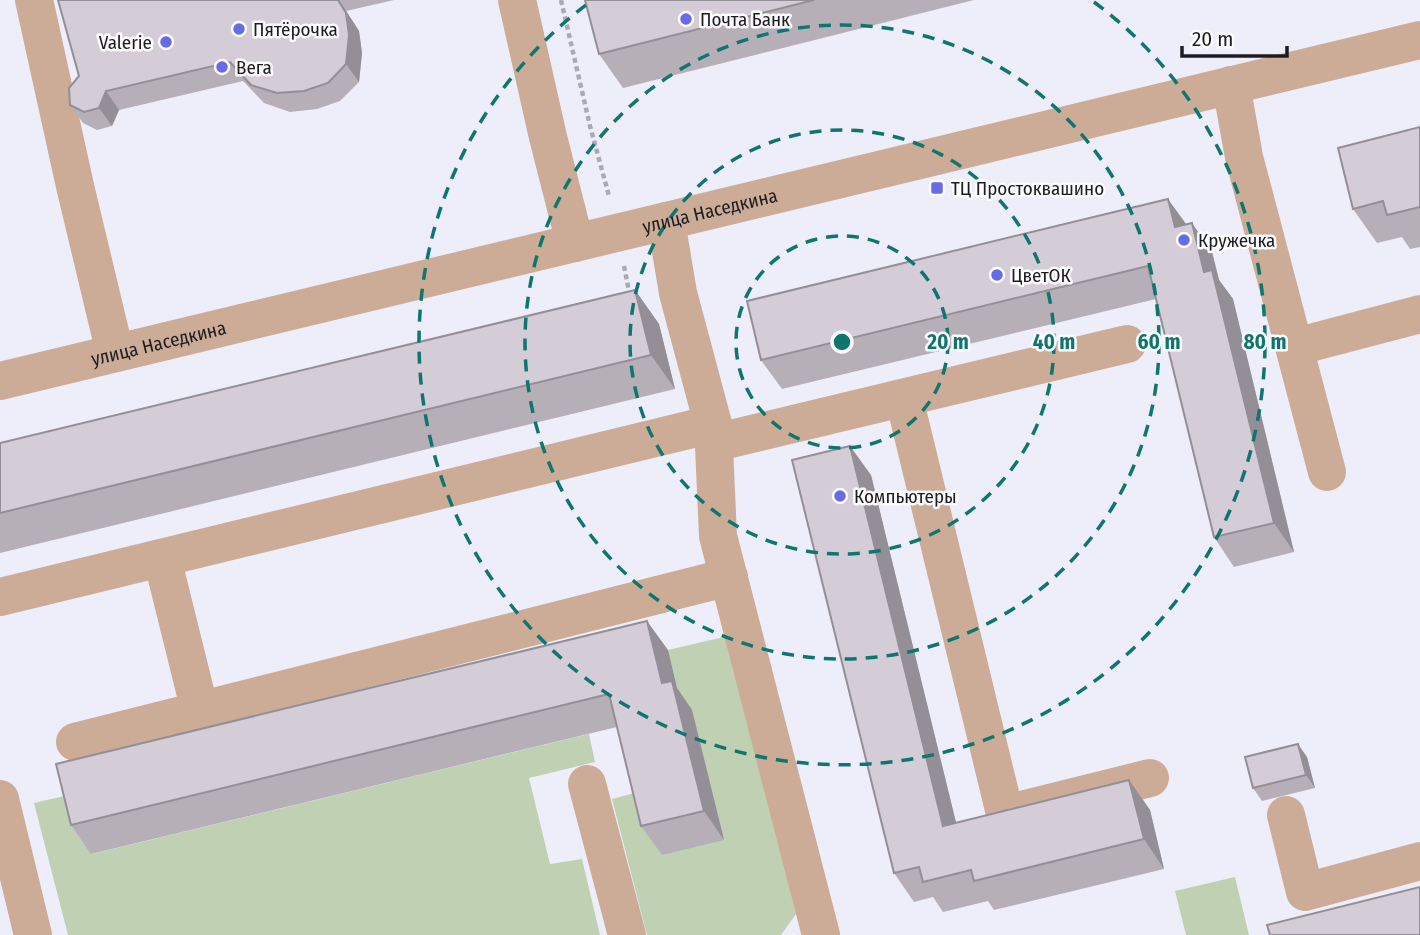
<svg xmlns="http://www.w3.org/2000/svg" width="1420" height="935" font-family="'Fira Sans Condensed',sans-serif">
	<rect width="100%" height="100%" fill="#eeeefa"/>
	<path fill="#bfd0b3" d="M 728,636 L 796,914 L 781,935 L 647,935 L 612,799 L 646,790 L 683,713 L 668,650 Z
		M 589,734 L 595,762 L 529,778 L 550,864 L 582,859 L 600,935 L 68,935 L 34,803 L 77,793 L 92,854 Z
		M 1235,877 L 1249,935 L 1186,935 L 1175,891 Z"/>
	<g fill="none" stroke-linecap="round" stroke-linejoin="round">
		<path stroke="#aaaab4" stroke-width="4.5" stroke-dasharray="5 3.5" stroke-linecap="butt" d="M 561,0 L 590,126 L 609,196
			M 624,266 L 630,296"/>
		<g stroke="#ccac96" stroke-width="38">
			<path d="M 34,0 L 75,186 L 115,353"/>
			<path d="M 517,0 L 548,137 L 575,243"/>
			<path d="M 1231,85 L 1244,157 L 1327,472"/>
			<path d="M 666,221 L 678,293 L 713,424 L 718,536 L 821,935"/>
			<path d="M 1295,347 L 1420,314"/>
			<path id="s1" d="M 0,381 L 1420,40"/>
			<path d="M 904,398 L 1005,814 L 1150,778"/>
			<path d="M 714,443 L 1127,344"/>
			<path d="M 162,558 L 200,711"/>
			<path d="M 0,597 L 713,424"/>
			<path d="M 75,742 L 729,577"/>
			<path d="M 587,784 L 627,935"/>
			<path d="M 0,799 L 33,935"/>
			<path d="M 1286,815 L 1305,892 L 1420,861"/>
		</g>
	</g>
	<path fill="#b6afb8" d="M 58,0 L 394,0 L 346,11 L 359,31 L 362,53 L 359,82 L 340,101 L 317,109 L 290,112 L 264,103 L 243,81 L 119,110 L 112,126 L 97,130 L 83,123 L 70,105 L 79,76 Z
		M 585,0 L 974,0 L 623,88 L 599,54 Z
		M 1420,127 L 1420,247 L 1410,249 L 1402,237 L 1377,243 L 1353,209 Z
		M 1186,224 L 1212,252 L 1219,280 L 1233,299 L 1294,552 L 1234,567 L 1214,537 L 1156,299 L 782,389 L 761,360 Z
		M 635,290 L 659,324 L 675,389 L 0,553 L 0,443 Z
		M 871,475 L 956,823 L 1129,780 L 1150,810 L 1164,869 L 994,910 L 988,901 L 943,912 L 933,897 L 914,902 L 894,873 Z
		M 668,650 L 677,688 L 692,710 L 724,840 L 662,855 L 641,826 L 617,727 L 91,854 L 71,825 Z
		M 1307,757 L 1315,788 L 1262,801 L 1253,788 Z"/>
	<path fill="#948f96" d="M 339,0 L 359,31 L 362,53 L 359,82 L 346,64 Z
		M 106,91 L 119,110 L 112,126 L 99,108 Z
		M 1168,199 L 1189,228 L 1175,227 Z
		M 1192,223 L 1212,252 L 1219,280 L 1233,299 L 1294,552 L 1274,523 L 1204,272 Z
		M 635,290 L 659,324 L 675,389 L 651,355 Z
		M 850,446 L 871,475 L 964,855 L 943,826 Z
		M 647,621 L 668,650 L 677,688 L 692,710 L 724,840 L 704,811 L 662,683 Z
		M 1298,744 L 1307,757 L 1315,788 L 1306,775 Z
		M 1129,780 L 1150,810 L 1164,869 L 1144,839 Z"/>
	<path fill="#d4ccd6" stroke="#948f96" stroke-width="2" d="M 58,0 L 338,0 L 346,13 L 349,35 L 346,64 L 328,83 L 304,91 L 277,93 L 251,85 L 230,62 L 106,91 L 99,108 L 84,112 L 70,105 L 69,88 L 79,76 Z
		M 585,0 L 814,0 L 599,54 Z
		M 1420,127 L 1420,207 L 1387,215 L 1383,201 L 1353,209 L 1338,148 Z
		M 1168,199 L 1175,227 L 1192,223 L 1204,272 L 1212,270 L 1274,523 L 1214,537 L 1148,266 L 761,360 L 747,301 Z
		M 635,290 L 651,355 L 0,513 L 0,443 Z
		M 850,446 L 943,826 L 1129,780 L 1144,839 L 974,881 L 971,870 L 923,882 L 919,867 L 894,873 L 792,460 Z
		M 647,621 L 662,683 L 672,681 L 704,811 L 641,826 L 609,694 L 71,825 L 56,764 Z
		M 1298,744 L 1306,775 L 1253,788 L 1245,757 Z
		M 1420,887 L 1420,935 L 1270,935 L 1267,925 Z"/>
	<g fill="none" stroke="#0f766e" stroke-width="3.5" stroke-dasharray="12 9">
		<circle cx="842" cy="342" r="106"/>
		<circle cx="842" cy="342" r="212"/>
		<circle cx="842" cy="342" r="317"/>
		<path d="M1094 2A423 423 0 1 1 590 2"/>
	</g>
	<g fill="#676be4" stroke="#fcfcff" stroke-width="2.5">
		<circle cx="686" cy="19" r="7"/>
		<circle cx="239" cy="29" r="7"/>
		<circle cx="166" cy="42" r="7"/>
		<circle cx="222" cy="67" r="7"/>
		<rect x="930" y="181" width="14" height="14" rx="3.5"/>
		<circle cx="1184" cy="240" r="7"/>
		<circle cx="997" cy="275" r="7"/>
		<circle cx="840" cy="496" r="7"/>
	</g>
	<g text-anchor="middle" stroke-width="5" stroke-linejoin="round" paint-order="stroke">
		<g font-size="19" fill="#1d1d21" stroke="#fcfcff" text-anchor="start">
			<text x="700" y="26">Почта Банк</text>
			<text x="253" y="36">Пятёрочка</text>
			<text x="152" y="49" text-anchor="end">Valerie</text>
			<text x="236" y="74">Вега</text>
			<text x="951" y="195">ТЦ Простоквашино</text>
			<text x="1198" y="247">Кружечка</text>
			<text x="1011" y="282">ЦветОК</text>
			<text x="854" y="503">Компьютеры</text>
		</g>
		<g font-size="19" fill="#1d1d21" stroke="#fcfcff">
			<text dy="7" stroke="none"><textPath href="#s1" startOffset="730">улица Наседкина</textPath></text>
			<text dy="7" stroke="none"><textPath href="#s1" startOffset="163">улица Наседкина</textPath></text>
		</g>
	</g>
	<circle cx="842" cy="342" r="10" fill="#0f766e" stroke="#fcfcff" stroke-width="3.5"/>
	<g font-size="21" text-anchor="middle" font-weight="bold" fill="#0f766e" stroke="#fcfcff" stroke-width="5" stroke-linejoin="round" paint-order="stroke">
		<text x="948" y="349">20 m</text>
		<text x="1054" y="349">40 m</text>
		<text x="1159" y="349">60 m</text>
		<text x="1265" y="349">80 m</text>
	</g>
	<path d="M1182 46v10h105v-10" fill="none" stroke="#1d1d21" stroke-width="3.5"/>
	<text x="1192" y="46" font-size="21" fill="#1d1d21" stroke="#fcfcff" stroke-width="5" paint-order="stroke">20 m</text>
</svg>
